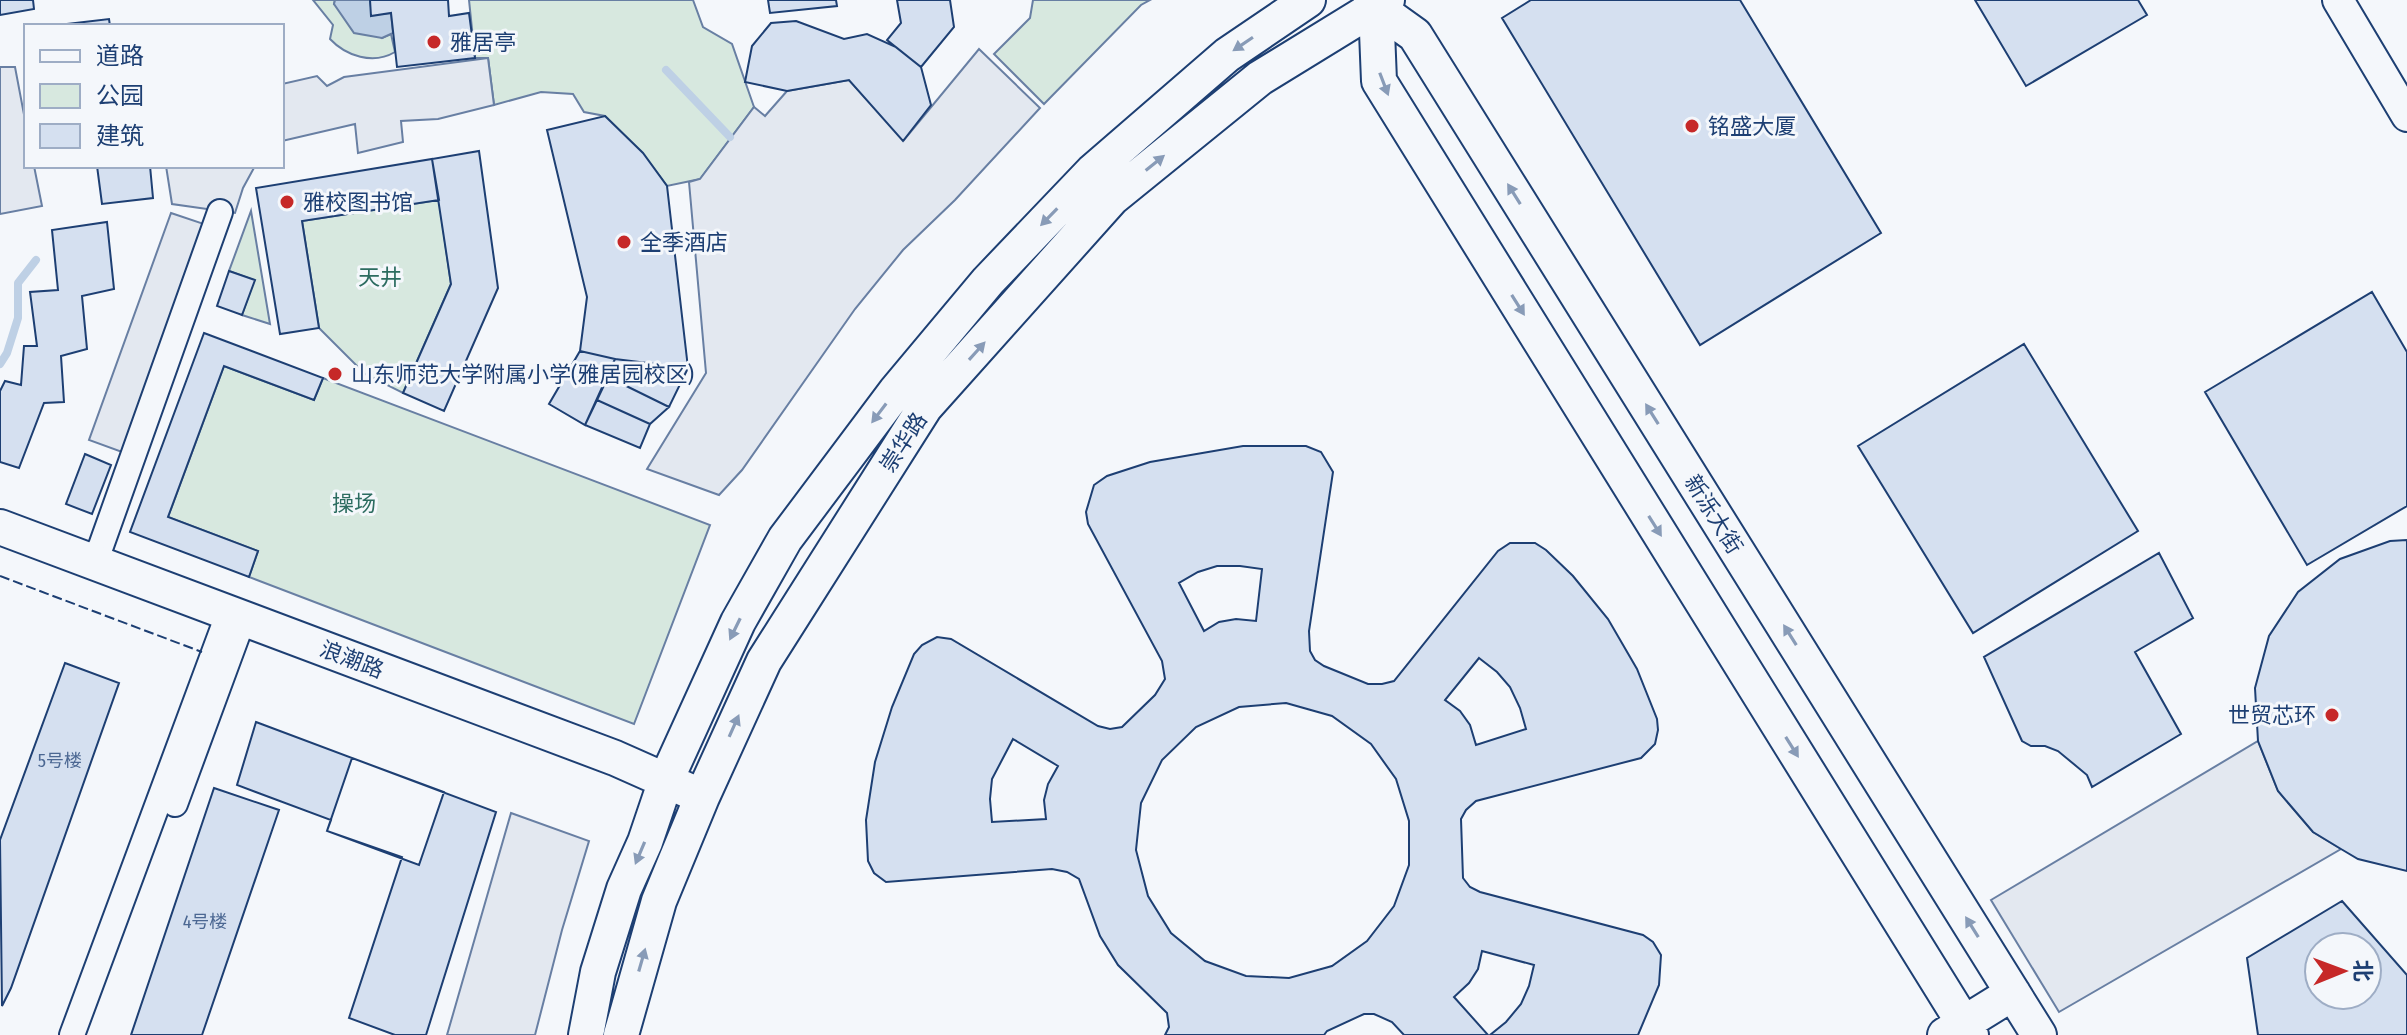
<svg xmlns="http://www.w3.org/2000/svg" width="2407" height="1035" font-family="'Fira Sans Condensed','Noto Sans SC',sans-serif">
	<rect width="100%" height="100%" fill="#f4f7fb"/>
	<path fill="#d7e8df" stroke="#687fa3" stroke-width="2" d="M 313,0 L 335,0 L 334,4 L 382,38 L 391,34 L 395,52 C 373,65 346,56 330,39 L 333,25 Z
		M 469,0 L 693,0 L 703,27 L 732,44 L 754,107 L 700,179 L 667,186 L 642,153 L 605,116 L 584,112 L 573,94 L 541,92 L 494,105 L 488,58 L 475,58 Z
		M 1033,0 L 1150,0 L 1141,5 L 1044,104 L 994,54 L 1030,18 Z
		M 439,200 L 451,284 L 403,393 L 365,374 L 319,328 L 302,221 Z
		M 251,211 L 270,324 L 242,315 L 254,280 L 229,271 Z
		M 224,366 L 314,400 L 323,378 L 710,525 L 634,724 L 249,577 L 258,551 L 168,517 Z"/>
	<path fill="#e3e8f0" stroke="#687fa3" stroke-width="2" d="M 979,49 L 1040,108 L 955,200 L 903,250 L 855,309 L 742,470 L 719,495 L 647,469 L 706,373 L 689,182 L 700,179 L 754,107 L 765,116 L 787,91 L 849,80 L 904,140 Z
		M 488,58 L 494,105 L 438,119 L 401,121 L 403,142 L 358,153 L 355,124 L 282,141 L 282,84 L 317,76 L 327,86 L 344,77 Z
		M 0,67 L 15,67 L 26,125 L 26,166 L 34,166 L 42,206 L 0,214 Z
		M 166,166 L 255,166 L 243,188 L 235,213 L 172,204 Z
		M 171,213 L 204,224 L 122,452 L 89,440 Z
		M 2258,741 L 2278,791 L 2313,832 L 2341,849 L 2059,1012 L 1991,900 Z
		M 511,813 L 589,841 L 562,930 L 535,1035 L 447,1035 Z"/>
	<path fill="#bed0e5" stroke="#687fa3" stroke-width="2" d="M 335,0 L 370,0 L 372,15 L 391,13 L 393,33 L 382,38 L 354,33 L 334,4 Z"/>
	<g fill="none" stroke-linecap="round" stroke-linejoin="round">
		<path stroke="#bed0e5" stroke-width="8" d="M 666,70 L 730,137
			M 0,364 L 7,353 L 18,318 L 18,283 L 36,260"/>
	</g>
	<path fill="#d5e0f0" stroke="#1d3f73" stroke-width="2" fill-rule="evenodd" d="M 0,0 L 33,0 L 34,9 L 0,15 Z
		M 370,0 L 448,0 L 449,16 L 469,13 L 475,58 L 397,67 L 391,13 L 371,16 Z
		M 768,0 L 836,0 L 837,6 L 770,13 Z
		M 897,0 L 950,0 L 954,27 L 921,67 L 887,40 L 901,23 Z
		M 1531,0 L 1740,0 L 1881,233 L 1700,345 L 1502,18 Z
		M 1975,0 L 2138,0 L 2147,15 L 2026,86 Z
		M 109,19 L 110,26 L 59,26 L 59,25 Z
		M 796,21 L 844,39 L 867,34 L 896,47 L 921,67 L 931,105 L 903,141 L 849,80 L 787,91 L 745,82 L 752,46 L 771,23 Z
		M 605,116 L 643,153 L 667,186 L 688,368 L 615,359 L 580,351 L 587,297 L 547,130 Z
		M 479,151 L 498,288 L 444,411 L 403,393 L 451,284 L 432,159 Z
		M 432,159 L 439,200 L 302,221 L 319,328 L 280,334 L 256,188 Z
		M 97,166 L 150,166 L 153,198 L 102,204 Z
		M 107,222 L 114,289 L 82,296 L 87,349 L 61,356 L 64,402 L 44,403 L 19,468 L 0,462 L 0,391 L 5,381 L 21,385 L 24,346 L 37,346 L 30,292 L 58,290 L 52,230 Z
		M 229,271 L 255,280 L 242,315 L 217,306 Z
		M 2372,292 L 2407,352 L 2407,506 L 2307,565 L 2205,392 Z
		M 204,333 L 323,378 L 314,400 L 224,366 L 168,517 L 258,551 L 249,577 L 130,532 Z
		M 2024,344 L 2138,531 L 1973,633 L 1858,446 Z
		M 580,351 L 615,359 L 585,425 L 549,404 Z
		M 615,359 L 688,368 L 669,407 L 608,377 Z
		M 608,377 L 669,407 L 650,424 L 597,400 Z
		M 597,400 L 650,424 L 640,448 L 585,425 Z
		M 1243,446 L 1306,446 L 1321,452 L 1333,472 L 1309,631 L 1310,651 L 1315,660 L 1324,666 L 1368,684 L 1382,684 L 1394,681 L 1498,551 L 1510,543 L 1535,543 L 1546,550 L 1573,576 L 1608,619 L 1637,669 L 1657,719 L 1658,730 L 1655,744 L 1641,758 L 1476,801 L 1466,810 L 1461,819 L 1463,878 L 1470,887 L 1480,892 L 1643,935 L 1653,942 L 1661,955 L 1659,985 L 1638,1035 L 1490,1035 L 1506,1022 L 1521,1004 L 1529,986 L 1534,965 L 1482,951 L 1478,969 L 1469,983 L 1454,997 L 1488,1035 L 1404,1035 L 1392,1022 L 1374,1014 L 1364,1014 L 1327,1031 L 1324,1035 L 1165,1035 L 1169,1027 L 1167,1013 L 1118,965 L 1100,936 L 1079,879 L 1067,872 L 1052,869 L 886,882 L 874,873 L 868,861 L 866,820 L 875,762 L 892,707 L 914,654 L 922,645 L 937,637 L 951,639 L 1098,726 L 1110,729 L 1122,727 L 1155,695 L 1165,679 L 1162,661 L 1088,524 L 1086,512 L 1094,485 L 1107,476 L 1150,462 ZM 1217,566 L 1240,566 L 1262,569 L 1256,621 L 1236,619 L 1219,622 L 1204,631 L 1179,583 L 1198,572 ZM 1479,658 L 1497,672 L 1510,687 L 1520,708 L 1526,729 L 1476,745 L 1470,725 L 1460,711 L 1445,700 ZM 1286,703 L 1332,716 L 1371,744 L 1396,779 L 1409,821 L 1409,865 L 1394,906 L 1367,941 L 1332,966 L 1289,978 L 1246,976 L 1205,961 L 1171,933 L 1148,896 L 1136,850 L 1141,803 L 1162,760 L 1196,727 L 1239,707 ZM 1013,739 L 1058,766 L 1048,784 L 1044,800 L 1046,819 L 992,822 L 990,799 L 992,779 Z
		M 85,454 L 111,465 L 92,514 L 66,504 Z
		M 2407,540 L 2407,871 L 2358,859 L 2341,849 L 2313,832 L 2278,791 L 2258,741 L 2255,688 L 2269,636 L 2298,592 L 2340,559 L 2390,541 Z
		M 2159,553 L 2193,618 L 2135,652 L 2181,734 L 2092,787 L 2087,775 L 2058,751 L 2045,746 L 2031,746 L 2022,741 L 1984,657 Z
		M 65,663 L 119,683 L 11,988 L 2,1006 L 0,840 Z
		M 256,722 L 496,812 L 426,1035 L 395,1035 L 349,1018 L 402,857 L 327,831 L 331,820 L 237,785 Z
		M 352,758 L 444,792 L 419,865 L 327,831 Z
		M 214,788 L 279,810 L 202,1035 L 131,1035 Z
		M 2342,901 L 2407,975 L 2407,1035 L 2258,1035 L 2247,958 ZM 2319,947 L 2367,947 L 2367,995 L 2319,995 Z"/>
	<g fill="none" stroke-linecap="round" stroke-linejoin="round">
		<defs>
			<path id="minor" d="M 93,561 L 101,546 L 220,212
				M 175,804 L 241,625
				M 72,1035 L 229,612"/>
			<path id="tertiary" d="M 2338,0 L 2407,116"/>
			<path id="secondary" d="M 1371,0 L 1376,7 L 1415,35 L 2039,1035
				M 1376,7 L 1379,81 L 1971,1035
				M 0,527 L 615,758 L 687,790
				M 586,1035 L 598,972 L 624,889 L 645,842 L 666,780 L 738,622 L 785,539 L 896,391 L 988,281 L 1093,171 L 1227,55 L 1308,0
				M 621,1035 L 659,901 L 702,797 L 764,661 L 925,407 L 1112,198 L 1260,78 L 1387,0
				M 1945,1035 L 2013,993"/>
		</defs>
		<use href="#minor" stroke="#1d3f73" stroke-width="28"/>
		<use href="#tertiary" stroke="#1d3f73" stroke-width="34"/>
		<use href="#secondary" stroke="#1d3f73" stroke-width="38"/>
		<use href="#minor" stroke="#f4f7fb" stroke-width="24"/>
		<use href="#tertiary" stroke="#f4f7fb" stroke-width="30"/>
		<use href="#secondary" stroke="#f4f7fb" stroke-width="34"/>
		<path stroke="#1d3f73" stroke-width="2" stroke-dasharray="10 4" stroke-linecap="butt" d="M 0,576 L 202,652"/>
	</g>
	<defs><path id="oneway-solid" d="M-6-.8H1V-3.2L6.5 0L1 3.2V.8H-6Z" transform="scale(2)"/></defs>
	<g fill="#889bb7">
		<use href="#oneway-solid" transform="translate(1243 44) rotate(146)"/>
		<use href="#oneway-solid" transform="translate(1384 84) rotate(69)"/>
		<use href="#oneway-solid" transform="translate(1155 163) rotate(-39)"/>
		<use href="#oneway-solid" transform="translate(1514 194) rotate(-122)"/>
		<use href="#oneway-solid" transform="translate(1049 217) rotate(134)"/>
		<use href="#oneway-solid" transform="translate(1518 305) rotate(58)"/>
		<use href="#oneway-solid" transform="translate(977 351) rotate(-48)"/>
		<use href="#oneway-solid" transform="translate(879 413) rotate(127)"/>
		<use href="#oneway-solid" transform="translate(1652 414) rotate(-122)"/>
		<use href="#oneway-solid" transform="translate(1655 526) rotate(58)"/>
		<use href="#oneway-solid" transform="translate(735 629) rotate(116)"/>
		<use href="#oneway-solid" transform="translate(1790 635) rotate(-122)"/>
		<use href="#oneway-solid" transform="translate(734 726) rotate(-66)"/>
		<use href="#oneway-solid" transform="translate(1792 747) rotate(58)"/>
		<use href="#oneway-solid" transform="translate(640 853) rotate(113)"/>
		<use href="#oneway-solid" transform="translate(1972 927) rotate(-122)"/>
		<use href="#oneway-solid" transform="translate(642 960) rotate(-74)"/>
	</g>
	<g fill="#c62828" stroke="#f4f7fb" stroke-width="3">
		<circle cx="434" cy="42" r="8"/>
		<circle cx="1692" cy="126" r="8"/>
		<circle cx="287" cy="202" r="8"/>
		<circle cx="624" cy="242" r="8"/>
		<circle cx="335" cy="374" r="8"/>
		<circle cx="2332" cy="715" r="8"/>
	</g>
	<g text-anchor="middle" stroke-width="6" stroke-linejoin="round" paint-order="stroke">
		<g font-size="18" fill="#4b6792">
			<text x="60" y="767">5号楼</text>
			<text x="205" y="928">4号楼</text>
		</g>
		<g font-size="22" fill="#1d3f73" stroke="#f4f7fb" text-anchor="start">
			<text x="450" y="50">雅居亭</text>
			<text x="1708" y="134">铭盛大厦</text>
			<text x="303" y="210">雅校图书馆</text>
			<text x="640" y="250">全季酒店</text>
			<text x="351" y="382">山东师范大学附属小学(雅居园校区)</text>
			<text x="2316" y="723" text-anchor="end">世贸芯环</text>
		</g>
		<g font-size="22" fill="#2c6c60" stroke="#f4f7fb">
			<text x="380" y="285">天井</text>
			<text x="354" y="511">操场</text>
		</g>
		<g font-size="22" fill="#1d3f73" stroke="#f4f7fb">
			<text transform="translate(903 442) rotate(-57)" y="8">崇华路</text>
			<text transform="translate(1714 514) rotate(58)" y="8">新泺大街</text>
			<text transform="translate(352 659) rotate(21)" y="8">浪潮路</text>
		</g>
	</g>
	<rect x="24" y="24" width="260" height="144" fill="#f4f7fb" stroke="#9eadc5" stroke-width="2"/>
	<rect x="40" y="50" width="40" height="12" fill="#f4f7fb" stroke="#9eadc5" stroke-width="2"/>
	<text x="96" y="64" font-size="24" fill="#1d3f73">道路</text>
	<rect x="40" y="84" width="40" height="24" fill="#d7e8df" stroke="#9eadc5" stroke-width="2"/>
	<text x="96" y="104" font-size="24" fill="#1d3f73">公园</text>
	<rect x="40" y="124" width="40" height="24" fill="#d5e0f0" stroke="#9eadc5" stroke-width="2"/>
	<text x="96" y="144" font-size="24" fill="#1d3f73">建筑</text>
	<g transform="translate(2343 971) rotate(89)"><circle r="38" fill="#f4f7fb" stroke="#9eadc5" stroke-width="2"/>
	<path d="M0-6L14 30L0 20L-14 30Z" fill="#c62828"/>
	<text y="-12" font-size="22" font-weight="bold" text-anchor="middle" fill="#1d3f73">北</text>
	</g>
</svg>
